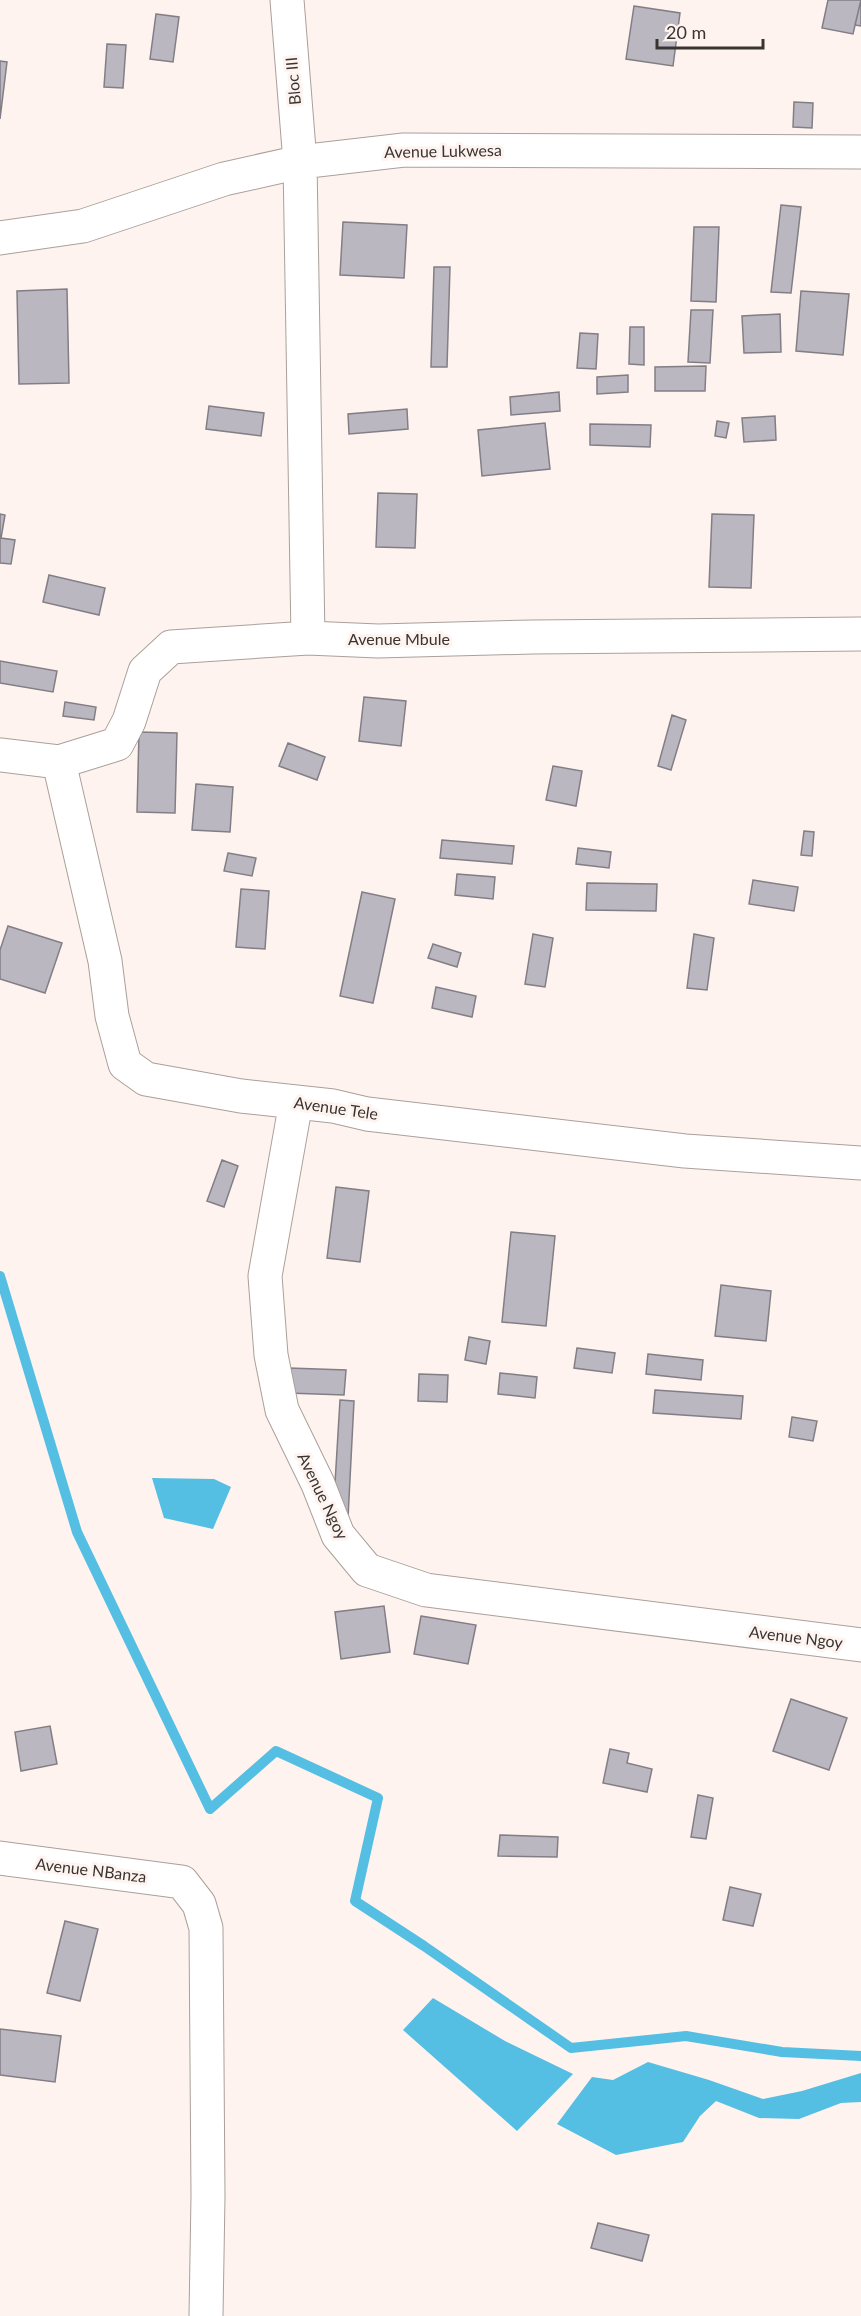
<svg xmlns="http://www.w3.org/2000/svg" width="861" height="2316" font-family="Lato,sans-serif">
	<rect width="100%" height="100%" fill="#fef3ee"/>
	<path fill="#55bee3" d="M 152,1478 L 214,1479 L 231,1487 L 213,1529 L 164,1518 Z
		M 433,1998 L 505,2041 L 573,2074 L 517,2131 L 403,2030 Z
		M 648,2062 L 709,2080 L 763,2099 L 802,2091 L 861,2073 L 861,2102 L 841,2103 L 799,2119 L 759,2118 L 716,2101 L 700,2116 L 683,2142 L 616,2155 L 557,2124 L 592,2077 L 613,2080 Z"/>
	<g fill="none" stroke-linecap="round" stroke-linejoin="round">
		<path stroke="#55bee3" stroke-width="10" d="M 0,1276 L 77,1532 L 210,1809 L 276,1751 L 378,1798 L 355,1901 L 424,1946 L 571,2048 L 686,2036 L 782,2052 L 861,2056"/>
	</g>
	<path fill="#bbb7c0" stroke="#827e86" stroke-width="1.5" d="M 828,0 L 861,0 L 853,34 L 822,28 Z
		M 861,0 L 861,26 L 855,25 Z
		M 634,6 L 680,13 L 673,66 L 626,59 Z
		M 156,14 L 179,17 L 173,62 L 150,59 Z
		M 107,44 L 126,45 L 123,88 L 104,87 Z
		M 0,61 L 7,62 L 0,119 Z
		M 794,102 L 813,103 L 812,128 L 793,127 Z
		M 781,205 L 801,207 L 791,293 L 771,292 Z
		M 343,222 L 407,225 L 404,278 L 340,275 Z
		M 694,227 L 719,227 L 716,302 L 691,301 Z
		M 434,267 L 450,267 L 447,367 L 431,367 Z
		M 67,289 L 69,383 L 19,384 L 17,291 Z
		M 801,291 L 849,294 L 843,355 L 796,351 Z
		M 691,310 L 713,310 L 710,363 L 688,362 Z
		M 780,314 L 781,352 L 744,353 L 742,316 Z
		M 630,327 L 644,327 L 644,365 L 629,364 Z
		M 580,333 L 598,334 L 596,369 L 577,368 Z
		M 706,366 L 705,391 L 655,391 L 655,367 Z
		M 628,375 L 628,392 L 597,394 L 597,377 Z
		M 559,392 L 560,411 L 511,415 L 510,397 Z
		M 209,406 L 264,413 L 261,436 L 206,429 Z
		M 407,409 L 408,429 L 349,434 L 348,414 Z
		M 775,416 L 776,440 L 744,442 L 742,418 Z
		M 717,421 L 729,423 L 726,438 L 715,436 Z
		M 545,423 L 550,469 L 482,476 L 478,430 Z
		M 590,424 L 651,425 L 650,447 L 590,445 Z
		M 378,493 L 417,494 L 415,548 L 376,547 Z
		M 0,514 L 5,515 L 1,538 L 15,540 L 11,564 L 0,563 Z
		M 712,514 L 754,515 L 751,588 L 709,587 Z
		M 49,575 L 105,588 L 99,615 L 43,602 Z
		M 0,661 L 57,671 L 53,692 L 0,683 Z
		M 364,697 L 406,701 L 401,746 L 359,741 Z
		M 65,702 L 96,707 L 94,720 L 63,716 Z
		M 672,715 L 686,720 L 671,770 L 658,766 Z
		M 139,732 L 177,733 L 175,813 L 137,812 Z
		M 288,743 L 325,757 L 317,780 L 279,766 Z
		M 553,766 L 582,771 L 576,806 L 546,800 Z
		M 196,784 L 233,787 L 230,832 L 192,830 Z
		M 804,831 L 814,832 L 812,856 L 801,855 Z
		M 442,840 L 514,846 L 512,864 L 440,858 Z
		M 578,848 L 611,852 L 609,868 L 576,864 Z
		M 228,853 L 256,858 L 252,876 L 224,871 Z
		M 457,874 L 495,877 L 493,899 L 455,895 Z
		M 753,880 L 798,887 L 794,911 L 749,904 Z
		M 587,883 L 657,884 L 656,911 L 586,910 Z
		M 241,889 L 269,891 L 265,949 L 236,947 Z
		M 362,892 L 395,899 L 373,1003 L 340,996 Z
		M 8,926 L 62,943 L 45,993 L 0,979 L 0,950 Z
		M 533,934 L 553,938 L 545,987 L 525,984 Z
		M 694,934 L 714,938 L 707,990 L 687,988 Z
		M 433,944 L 461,953 L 457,967 L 428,958 Z
		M 436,987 L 476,996 L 472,1017 L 432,1008 Z
		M 222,1160 L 238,1166 L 224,1207 L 207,1201 Z
		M 336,1187 L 369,1191 L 360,1262 L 327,1258 Z
		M 511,1232 L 555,1236 L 546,1326 L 502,1322 Z
		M 721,1285 L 771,1291 L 766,1341 L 715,1336 Z
		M 469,1337 L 490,1341 L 486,1364 L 465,1360 Z
		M 577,1348 L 615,1353 L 612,1373 L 574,1368 Z
		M 648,1354 L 703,1360 L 701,1380 L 646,1374 Z
		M 289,1368 L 346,1370 L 344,1395 L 288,1393 Z
		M 500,1373 L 537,1377 L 535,1398 L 498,1394 Z
		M 419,1374 L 448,1375 L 447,1402 L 418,1401 Z
		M 655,1390 L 743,1396 L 741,1419 L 653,1413 Z
		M 340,1400 L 354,1401 L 348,1518 L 333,1517 Z
		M 792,1417 L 817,1421 L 813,1441 L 789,1437 Z
		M 384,1606 L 390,1652 L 341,1659 L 335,1612 Z
		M 421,1616 L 476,1625 L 468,1664 L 414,1654 Z
		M 791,1699 L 847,1718 L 829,1770 L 773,1751 Z
		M 50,1726 L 57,1764 L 21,1771 L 15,1732 Z
		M 610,1749 L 629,1753 L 627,1763 L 652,1769 L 647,1792 L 603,1783 Z
		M 698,1795 L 713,1798 L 706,1839 L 691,1837 Z
		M 500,1835 L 558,1837 L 557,1857 L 498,1856 Z
		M 730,1887 L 761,1894 L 753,1926 L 723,1920 Z
		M 65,1921 L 98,1929 L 80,2001 L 47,1993 Z
		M 0,2029 L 61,2036 L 55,2082 L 0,2075 Z
		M 598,2223 L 649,2235 L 642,2261 L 591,2248 Z"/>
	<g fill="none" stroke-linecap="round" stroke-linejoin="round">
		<defs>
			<path id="minor" d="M 287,0 L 300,162 L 308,638
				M 0,238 L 83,226 L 224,179 L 300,162 L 404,150 L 861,152
				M 0,755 L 59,762 L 117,744 L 129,721 L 145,671 L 171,647 L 308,638 L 378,641 L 532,637 L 861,634
				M 59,762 L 105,961 L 112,1016 L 125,1064 L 146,1079 L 241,1096 L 333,1106 L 367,1114 L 685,1151 L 861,1163
				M 296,1102 L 265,1276 L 271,1355 L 282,1410 L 318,1484 L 338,1535 L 367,1570 L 426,1590 L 861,1645
				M 0,1858 L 182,1882 L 199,1904 L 206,1928 L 208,2196 L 206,2316"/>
		</defs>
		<use href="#minor" stroke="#aaa09b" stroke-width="35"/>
		<use href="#minor" stroke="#fff" stroke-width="33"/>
	</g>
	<g text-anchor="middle" stroke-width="6" stroke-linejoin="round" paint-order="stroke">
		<g font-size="16" fill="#383432" stroke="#fef3ee">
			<text transform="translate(293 81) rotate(-95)" y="6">Bloc III</text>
			<text transform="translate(443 151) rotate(-1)" y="6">Avenue Lukwesa</text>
			<text x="399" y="645">Avenue Mbule</text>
			<text transform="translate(336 1108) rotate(8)" y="6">Avenue Tele</text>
			<text transform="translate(323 1496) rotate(64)" y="6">Avenue Ngoy</text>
			<text transform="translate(796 1637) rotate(7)" y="6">Avenue Ngoy</text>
			<text transform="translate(91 1870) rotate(7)" y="6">Avenue NBanza</text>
		</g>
	</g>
	<path d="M657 39v9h106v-9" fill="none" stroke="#383432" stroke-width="3"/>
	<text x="666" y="39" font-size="18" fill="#383432" stroke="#fef3ee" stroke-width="4.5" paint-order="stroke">20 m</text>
</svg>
